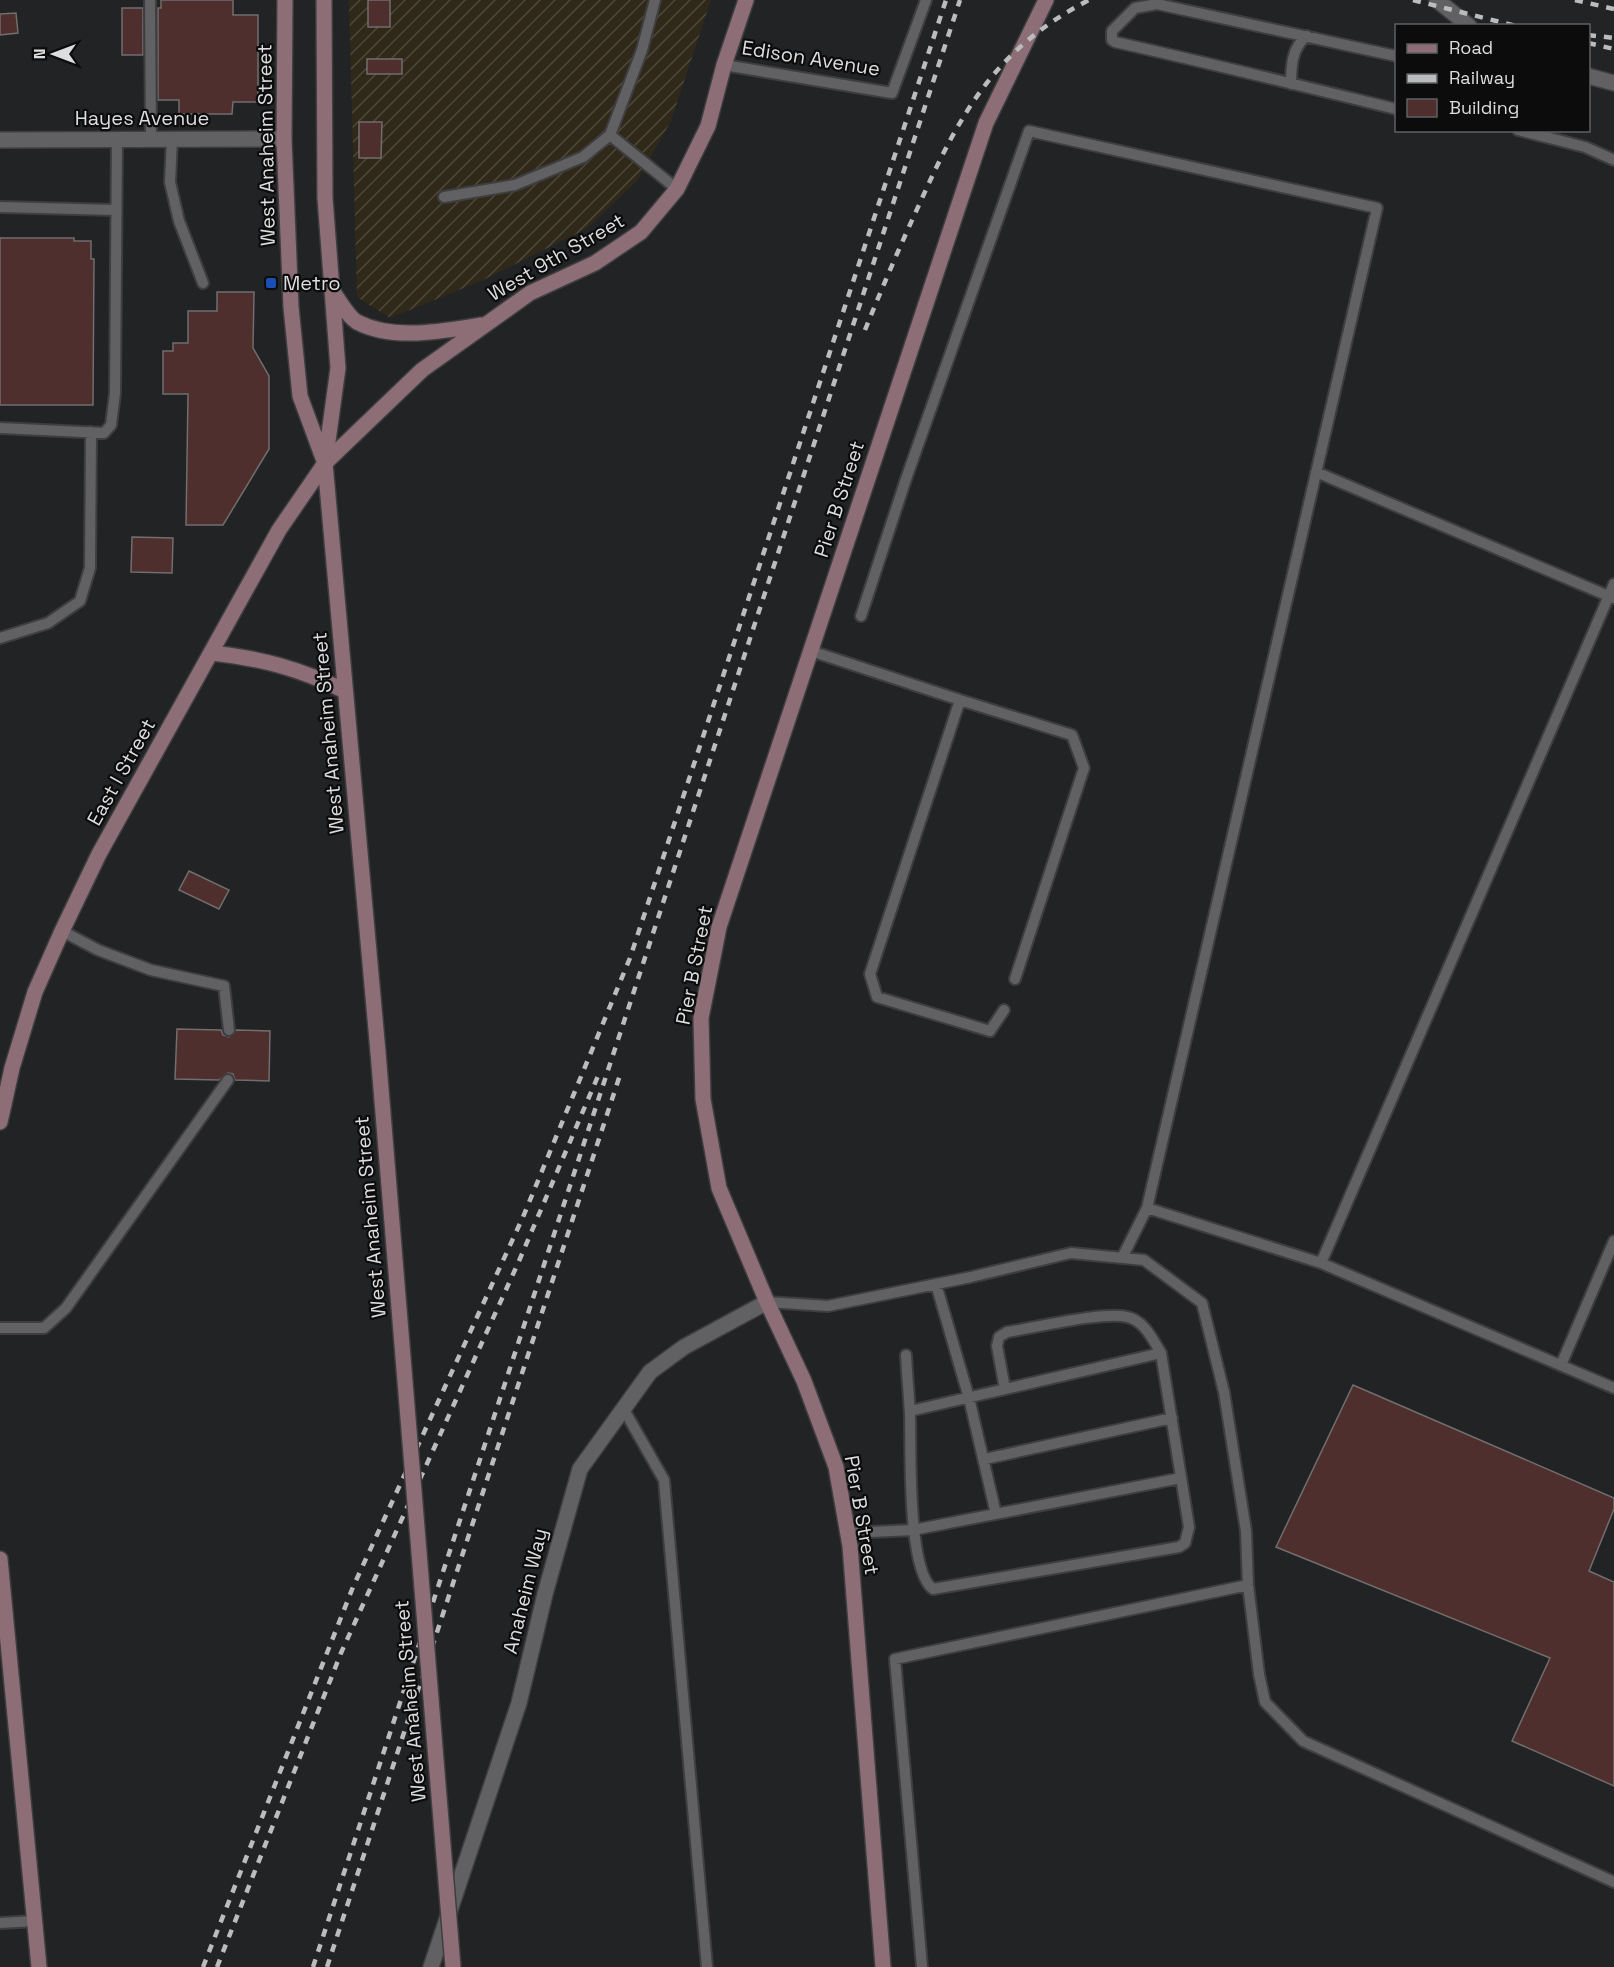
<svg xmlns="http://www.w3.org/2000/svg" width="1614" height="1967" font-family="'Space Grotesk',sans-serif">
	<defs>
		<pattern id="industrial-furrows" width="10" height="10" patternUnits="userSpaceOnUse" patternTransform="scale(1.5)"><rect width="10" height="10" fill="#302919"/><path d="M-1 1l2-2M0 10L10 0M9 11l2-2" fill="none" stroke="#4d483a"/></pattern>
	</defs>
	<rect width="100%" height="100%" fill="#222325"/>
	<path fill="url(#industrial-furrows)" d="M 349,0 L 711,0 L 671,121 L 637,181 L 586,229 L 481,281 L 390,318 L 357,297 Z"/>
	<path fill="#4f2f2d" stroke="#716e6d" stroke-width="1.5" d="M 161,0 L 233,0 L 233,15 L 258,15 L 258,102 L 233,102 L 232,114 L 179,114 L 179,100 L 158,100 L 158,8 L 161,8 Z
		M 368,0 L 390,0 L 390,27 L 368,27 Z
		M 122,8 L 143,8 L 143,55 L 122,55 Z
		M 16,13 L 18,33 L 0,35 L 0,14 Z
		M 367,59 L 402,59 L 402,74 L 367,74 Z
		M 359,122 L 382,122 L 381,158 L 359,158 Z
		M 0,238 L 74,238 L 74,241 L 91,241 L 91,259 L 94,259 L 93,405 L 0,405 Z
		M 217,292 L 254,292 L 253,348 L 269,376 L 269,449 L 223,525 L 186,525 L 188,394 L 163,394 L 163,351 L 173,351 L 173,343 L 188,343 L 188,311 L 217,311 Z
		M 132,537 L 173,538 L 172,573 L 131,572 Z
		M 189,871 L 229,890 L 219,909 L 179,890 Z
		M 177,1029 L 221,1030 L 223,1035 L 229,1037 L 236,1030 L 270,1031 L 269,1081 L 235,1080 L 233,1074 L 228,1073 L 219,1080 L 175,1079 Z
		M 1353,1385 L 1614,1498 L 1614,1509 L 1589,1571 L 1614,1582 L 1614,1786 L 1512,1741 L 1550,1658 L 1276,1547 Z"/>
	<g fill="none" stroke-linecap="round" stroke-linejoin="round">
		<defs>
			<path id="lane" d="M 150,0 L 151,139
				M 1396,56 L 1157,4 L 1135,8 L 1112,31 L 1112,40 L 1115,42 C 1209,63 1302,86 1396,109
				M 724,65 L 892,93 L 926,0
				M 1291,84 C 1291,66 1292,47 1307,36
				M 1518,130 L 1585,147 L 1614,160
				M 610,135 L 677,189
				M 172,139 L 170,182 L 179,221 L 203,283
				M 444,197 L 515,185 L 583,157 L 610,135 L 642,50 L 655,0
				M 0,207 L 116,210
				M 0,428 L 104,433 L 111,425 L 115,393 L 117,139
				M 1316,472 L 1613,598
				M 861,616 L 906,479 L 1029,131 L 1377,208 L 1147,1208 L 1122,1258
				M 0,638 L 48,623 L 80,601 L 90,568 L 91,432
				M 811,651 L 960,700
				M 62,931 L 98,950 L 151,970 L 224,986 L 229,1030
				M 1004,1010 L 990,1031 L 877,997 L 870,974 L 960,700 L 1072,735 L 1084,768 L 1015,979
				M 1147,1208 L 1321,1263 L 1614,1388
				M 1321,1263 L 1614,584
				M 936,1284 L 969,1398 L 996,1514
				M 767,1302 L 828,1306 L 971,1277 L 1071,1253 L 1144,1260 L 1202,1303 L 1224,1392 L 1246,1531 L 1248,1585 L 1259,1674 L 1265,1702 L 1303,1741 L 1614,1882
				M 0,1328 L 44,1328 L 66,1308 L 228,1080
				M 906,1355 C 907,1375 909,1395 910,1415 C 911,1449 907,1571 933,1589 L 1179,1547 L 1185,1543 L 1189,1527 L 1161,1353 C 1153,1340 1144,1320 1127,1317 C 1103,1311 1035,1328 1007,1332 L 999,1337 L 997,1346 L 1005,1389
				M 1561,1365 L 1614,1241
				M 623,1408 L 664,1480 L 707,1967
				M 910,1411 L 1161,1353
				M 985,1459 L 1172,1418
				M 848,1533 L 913,1530 L 1181,1478
				M 0,1923 L 35,1921
				M 922,1967 L 895,1659 L 1248,1585"/>
			<path id="street" d="M 1437,0 L 1469,26
				M 1588,76 L 1614,83
				M 0,140 L 284,139
				M 431,1967 L 519,1703 L 545,1594 L 580,1469 L 650,1372 L 684,1347 L 767,1302"/>
			<path id="secondary" d="M 285,0 L 284,139 L 291,307 L 300,396 L 324,461
				M 324,0 L 325,198 L 338,368 L 325,463 L 378,1052
				M 331,289 C 338,298 347,316 357,322 C 393,341 442,331 481,325
				M 212,653 C 260,658 301,669 345,691
				M 0,1122 L 12,1068 L 35,992 L 62,931 L 99,854 L 279,530 L 325,463 L 422,370 L 530,293 L 595,263 L 641,232 L 677,189 L 708,126 L 724,65 L 746,0
				M 0,1559 L 39,1967
				M 883,1967 L 850,1546 L 836,1467 L 804,1381 L 767,1302 L 719,1188 L 703,1099 L 701,1018 L 719,927 L 986,123 L 1046,0"/>
		</defs>
		<use href="#lane" stroke="#3e3e40" stroke-width="14"/>
		<use href="#street" stroke="#3e3e40" stroke-width="18"/>
		<use href="#secondary" stroke="#3e3e40" stroke-width="18"/>
		<use href="#lane" stroke="#616163" stroke-width="10"/>
		<use href="#street" stroke="#616163" stroke-width="15"/>
		<use href="#secondary" stroke="#8d6d76" stroke-width="15"/>
		<path stroke="#bbbcbd" stroke-width="4.5" stroke-dasharray="8 8" stroke-linecap="butt" d="M 1413,0 L 1516,26
			M 1575,0 L 1614,9
			M 1588,35 L 1614,38
			M 1588,43 L 1614,49
			M 865,330 C 882,288 900,246 919,205 C 960,113 996,48 1089,0
			M 203,1967 L 353,1587 L 523,1217 L 630,958 L 946,0
			M 217,1967 L 341,1653 L 519,1261 L 598,1076
			M 313,1967 L 960,0
			M 327,1967 L 620,1075"/>
		<defs>
			<path id="secondary-bridge" d="M 378,1052 L 453,1967"/>
		</defs>
		<use href="#secondary-bridge" stroke="#3e3e40" stroke-width="18" stroke-linecap="butt"/>
		<use href="#secondary-bridge" stroke="#8d6d76" stroke-width="15"/>
	</g>
	<rect fill="#1a4fb4" stroke="#0c0c0d" stroke-width="2" x="265" y="277" width="12" height="12" rx="3"/>
	<g text-anchor="middle" stroke-width="4.5" stroke-linejoin="round" paint-order="stroke">
		<g font-size="20" fill="#dcddde" stroke="#0c0c0d">
			<text transform="translate(811 58) rotate(9)" y="7">Edison Avenue</text>
			<text x="142" y="125">Hayes Avenue</text>
			<text transform="translate(266 145) rotate(-91)" y="7">West Anaheim Street</text>
			<text transform="translate(556 257) rotate(-30)" y="7">West 9th Street</text>
			<text transform="translate(839 499) rotate(-72)" y="7">Pier B Street</text>
			<text transform="translate(328 733) rotate(-95)" y="7">West Anaheim Street</text>
			<text transform="translate(121 772) rotate(-61)" y="7">East I Street</text>
			<text transform="translate(694 965) rotate(-79)" y="7">Pier B Street</text>
			<text transform="translate(370 1217) rotate(-95)" y="7">West Anaheim Street</text>
			<text transform="translate(862 1515) rotate(80)" y="7">Pier B Street</text>
			<text transform="translate(525 1591) rotate(-76)" y="7">Anaheim Way</text>
			<text transform="translate(410 1701) rotate(-95)" y="7">West Anaheim Street</text>
		</g>
		<g font-size="20" fill="#dcddde" stroke="#0c0c0d" text-anchor="start">
			<text x="283" y="290">Metro</text>
		</g>
	</g>
	<rect x="1395" y="24" width="195" height="108" fill="#0c0c0d" stroke="#5f6061" stroke-width="1.5"/>
	<rect x="1407" y="44" width="30" height="9" fill="#8d6d76" stroke="#5f6061" stroke-width="1.5"/>
	<text x="1449" y="54" font-size="18" fill="#dcddde">Road</text>
	<rect x="1407" y="74" width="30" height="9" fill="#bbbcbd" stroke="#5f6061" stroke-width="1.5"/>
	<text x="1449" y="84" font-size="18" fill="#dcddde">Railway</text>
	<rect x="1407" y="99" width="30" height="18" fill="#4f2f2d" stroke="#5f6061" stroke-width="1.5"/>
	<text x="1449" y="114" font-size="18" fill="#dcddde">Building</text>
	<g transform="translate(54 54) rotate(270)" stroke="#0c0c0d" stroke-width="4.5" paint-order="stroke">
	<path d="M0-4.5L10 22L0 15L-10 22Z" fill="#dcddde"/>
	<text y="-9" font-size="16" font-weight="bold" text-anchor="middle" fill="#dcddde">N</text>
	</g>
</svg>
